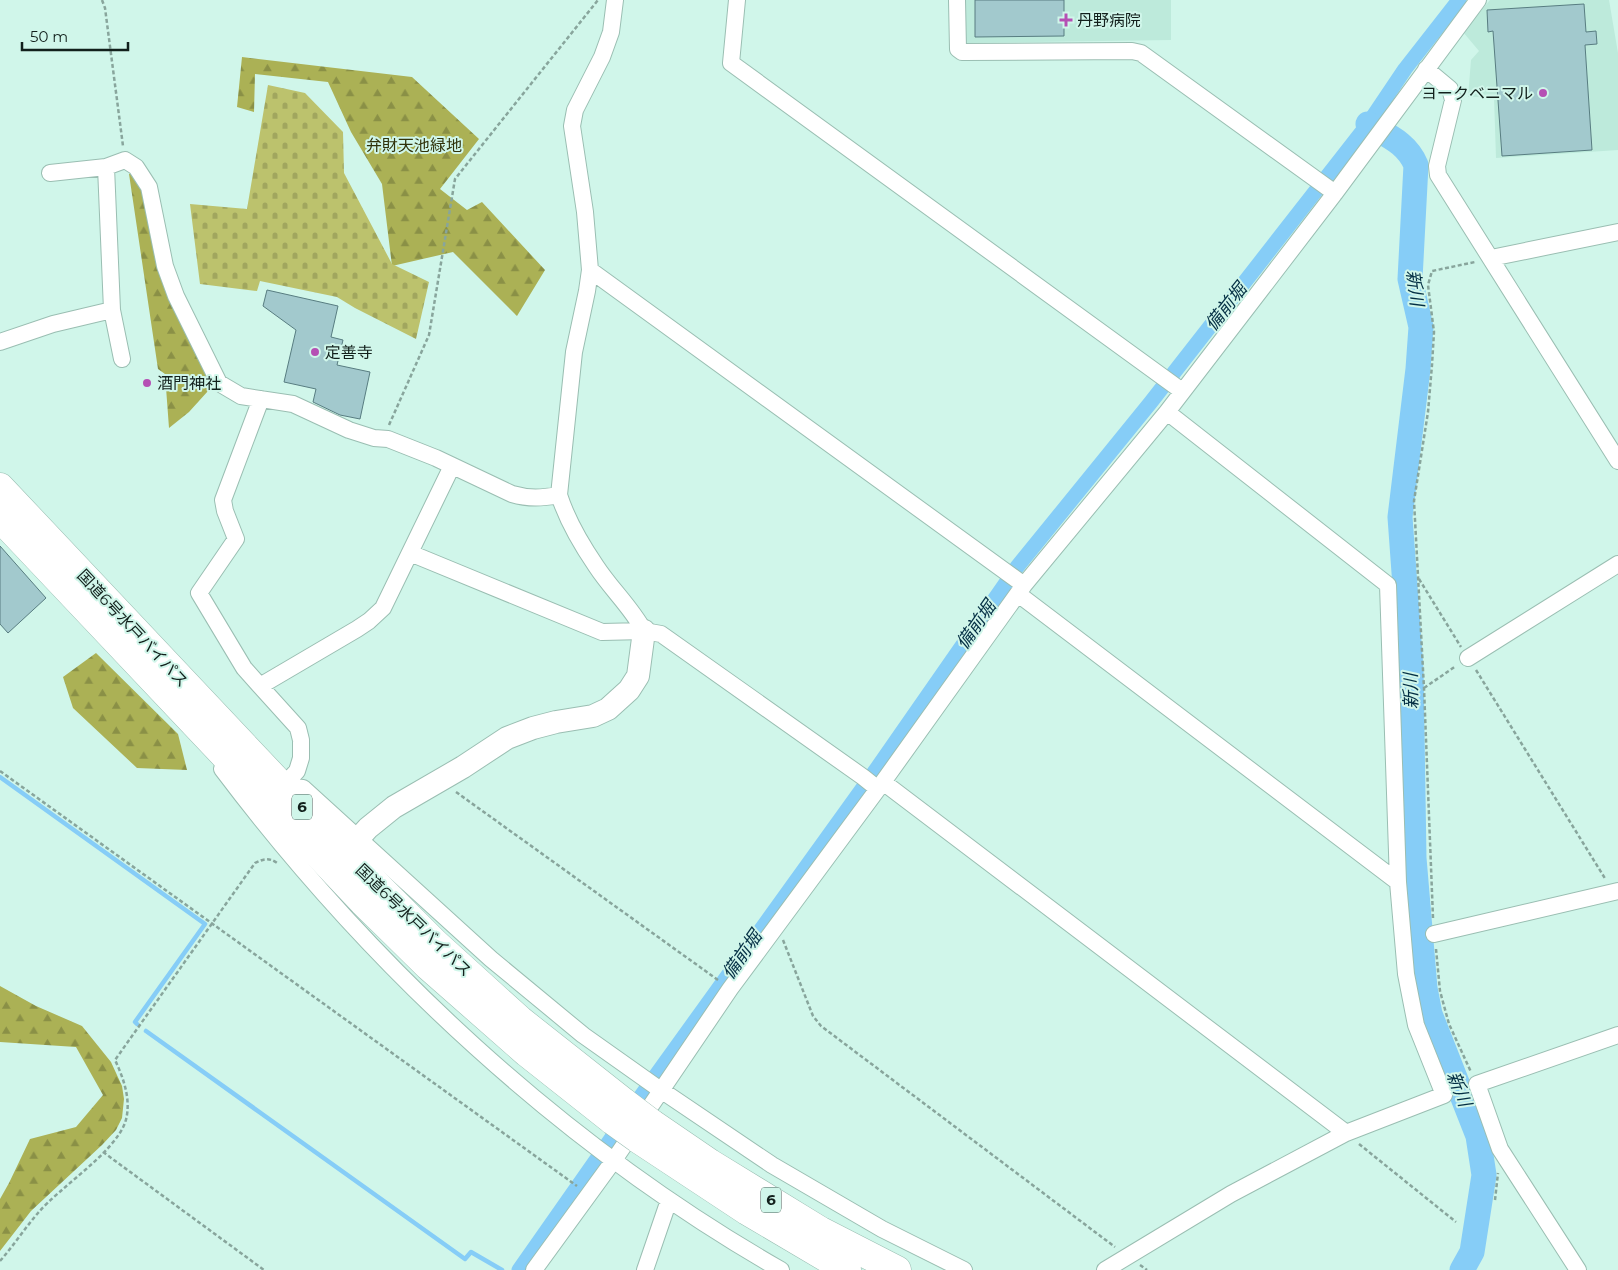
<svg xmlns="http://www.w3.org/2000/svg" width="1618" height="1270" font-family="Montserrat,'Noto Sans JP',sans-serif">
	<defs>
		<pattern id="forest-firs" width="22" height="20" patternUnits="userSpaceOnUse" patternTransform="scale(1.25)"><rect width="22" height="20" fill="#abb155"/><path d="M5 1l3.5 6h-7zM16 11l3.5 6h-7z" fill="#8a9046"/></pattern>
		<pattern id="cemetery-stones" width="16" height="16" patternUnits="userSpaceOnUse" patternTransform="scale(1.25)"><rect width="16" height="16" fill="#bcc26d"/><path d="M2 7V4a2 2 0 0 1 4 0v3zM10 15v-3a2 2 0 0 1 4 0v3z" fill="#a1a65e"/></pattern>
	</defs>
	<rect width="100%" height="100%" fill="#d0f6ea"/>
	<path fill="#bdeadb" d="M 962,0 L 1171,0 L 1171,40 L 962,43 Z
		M 1490,0 L 1609,0 L 1618,53 L 1618,150 L 1496,158 L 1494,97 L 1468,97 L 1471,60 L 1479,51 L 1463,32 Z"/>
	<path fill="url(#forest-firs)" d="M 242,57 L 412,77 L 479,139 L 440,189 L 467,210 L 482,202 L 545,270 L 517,316 L 453,252 L 392,266 L 382,184 L 351,132 L 328,82 L 255,74 L 254,112 L 237,107 Z
		M 133,173 L 143,191 L 210,378 L 208,391 L 189,412 L 169,428 L 165,374 L 158,369 L 129,174 Z
		M 96,653 L 178,734 L 187,770 L 137,768 L 73,708 L 63,677 Z
		M 0,986 L 36,1006 L 82,1026 L 111,1062 L 122,1086 L 124,1099 L 122,1118 L 116,1130 L 102,1145 L 31,1211 L 0,1251 L 0,1199 L 9,1183 L 30,1139 L 76,1127 L 103,1095 L 76,1047 L 0,1042 Z"/>
	<path fill="url(#cemetery-stones)" d="M 268,85 L 305,93 L 343,132 L 344,173 L 392,264 L 429,282 L 416,339 L 355,308 L 337,297 L 260,281 L 257,291 L 200,284 L 190,204 L 247,209 Z"/>
	<g fill="none" stroke-linecap="round" stroke-linejoin="round">
		<path stroke="#86cdf7" stroke-width="4.5" d="M 0,777 L 205,924 L 135,1022 L 137,1024
			M 146,1031 L 465,1259 L 471,1252 L 502,1270"/>
		<path stroke="#86cdf7" stroke-width="15" d="M 519,1270 L 641,1096 L 873,774 L 1017,567 L 1151,402 L 1368,124 L 1405,69 L 1459,0"/>
		<path stroke="#86cdf7" stroke-width="25" d="M 1368,124 C 1388,136 1407,143 1416,165 L 1410,279 L 1421,327 L 1418,369 L 1400,517 L 1411,669 L 1414,858 L 1425,988 L 1430,1014 L 1478,1136 L 1484,1175 L 1472,1252 L 1462,1270"/>
	</g>
	<path fill="#a2c9cd" stroke="#587d81" d="M 975,0 L 1064,0 L 1064,36 L 975,37 Z
		M 1584,4 L 1586,32 L 1596,31 L 1597,44 L 1585,45 L 1592,150 L 1502,156 L 1493,31 L 1488,32 L 1487,10 Z
		M 267,290 L 338,306 L 331,337 L 343,340 L 337,365 L 370,372 L 360,419 L 340,415 L 313,402 L 316,389 L 284,382 L 296,330 L 263,306 Z
		M 0,546 L 46,598 L 8,633 L 0,624 Z"/>
	<g fill="none" stroke-linecap="round" stroke-linejoin="round">
		<defs>
			<path id="street" d="M 615,0 L 611,32 L 602,57 L 575,110 L 572,126 L 585,212 L 590,270 L 587,291 L 574,352 L 559,495 C 567,520 581,544 596,566 C 611,589 631,607 644,631
				M 737,0 L 731,63 L 1182,391
				M 957,0 L 958,49 L 962,52 L 1132,51 L 1141,53 L 1335,193
				M 1426,69 L 1450,89 L 1453,100 L 1437,166 L 1438,175 L 1618,461
				M 106,167 L 112,310 L 122,359
				M 50,173 L 106,167 L 125,160 L 136,167 L 149,187 L 165,266 L 176,296 L 219,383 L 241,396 L 293,404 L 349,430 L 374,438 L 388,439 L 436,458 L 512,494 C 529,499 542,498 559,495
				M 1491,258 L 1618,232
				M 590,270 L 1024,585
				M 0,342 L 53,324 L 112,310
				M 410,553 L 602,632 L 644,631 L 661,634 L 863,777 L 878,789
				M 1018,594 L 1398,882
				M 1468,658 L 1618,564
				M 260,686 L 244,668 L 199,593 L 236,539 L 225,511 L 223,500 L 261,399
				M 222,769 C 372,968 564,1146 781,1270
				M 883,782 L 1346,1133
				M 283,786 L 303,788 L 491,959 L 583,1035 L 655,1086 L 772,1165 L 882,1229 L 964,1270
				M 283,786 L 297,771 L 301,758 L 301,740 L 298,728 L 260,686 L 357,629 L 369,621 L 383,608 L 452,466
				M 1434,934 L 1618,891
				M 534,1270 L 614,1160 L 730,989 L 883,782 L 1024,585 L 1167,412 L 1335,193 L 1478,0
				M 645,1270 L 669,1200
				M 1105,1270 L 1231,1194 L 1346,1133 L 1444,1095 L 1416,1025 L 1406,974 L 1398,882 L 1388,585 L 1167,412
				M 1578,1270 L 1500,1149 L 1477,1084 L 1618,1035"/>
			<path id="secondary" d="M 359,838 L 368,828 L 394,807 L 463,767 L 507,738 L 533,728 L 556,722 L 593,716 L 608,709 L 629,690 L 638,676 L 644,631"/>
			<path id="highway" d="M 0,487 L 349,857 L 435,943 L 520,1020 L 625,1103
				M 0,518 L 363,902 L 428,966 L 527,1053 L 613,1121
				M 650,1122 L 710,1163 L 821,1231 L 897,1270
				M 638,1139 L 747,1211 L 847,1270"/>
		</defs>
		<use href="#street" stroke="#9abeb2" stroke-width="18"/>
		<use href="#secondary" stroke="#9abeb2" stroke-width="24"/>
		<use href="#highway" stroke="#9abeb2" stroke-width="29"/>
		<path stroke="#88a59c" stroke-width="2.5" stroke-dasharray="4 2.5" stroke-linecap="butt" d="M 102,0 L 105,8 L 123,146
			M 389,425 L 429,335 L 455,179 L 598,0
			M 1419,579 L 1461,647
			M 1476,670 L 1606,880
			M 1424,688 L 1456,666
			M 0,771 L 577,1186
			M 456,792 L 718,980
			M 1433,918 L 1424,688 L 1414,501 L 1428,412 L 1432,365 L 1434,332 L 1428,285 L 1432,271 L 1475,262
			M 783,940 L 813,1016 L 821,1026 L 1115,1247
			M 1436,949 L 1440,991 L 1449,1024 L 1471,1072
			M 1359,1144 L 1456,1222
			M 103,1152 L 264,1270
			M 1495,1200 L 1498,1173
			M 0,1261 C 14,1245 25,1228 38,1213 C 60,1187 113,1154 125,1123 C 132,1102 124,1079 115,1060 L 255,863 C 263,859 269,857 277,863
			M 1140,1265 L 1147,1270"/>
		<use href="#street" stroke="#fff" stroke-width="16"/>
		<use href="#secondary" stroke="#fff" stroke-width="22"/>
		<use href="#highway" stroke="#fff" stroke-width="28"/>
		<defs>
			<path id="highway-bridge" d="M 625,1103 L 650,1122
				M 613,1121 L 638,1139"/>
		</defs>
		<use href="#highway-bridge" stroke="#9abeb2" stroke-width="29" stroke-linecap="butt"/>
		<use href="#highway-bridge" stroke="#fff" stroke-width="28"/>
	</g>
	<g fill="#b550b4" stroke="#d0f6ea" stroke-width="2">
		<path d="M1063.5 12.5h5v5h5v5h-5v5h-5v-5h-5v-5h5z"/>
		<circle cx="1543" cy="93" r="5"/>
		<circle cx="315" cy="352" r="5"/>
		<circle cx="147" cy="383" r="5"/>
	</g>
	<g text-anchor="middle" stroke-width="4" stroke-linejoin="round" paint-order="stroke">
		<g fill="#d0f6ea" stroke="#4b605a" stroke-width="1">
			<rect x="292" y="794.5" width="20" height="25" rx="4"/>
			<rect x="761" y="1187.5" width="20" height="25" rx="4"/>
		</g>
		<g font-size="15" font-weight="bold" fill="#12201c">
			<text x="302" y="812">6</text>
			<text x="771" y="1205">6</text>
		</g>
		<g font-size="16" fill="#12201c" stroke="#d0f6ea" text-anchor="start">
			<text x="1077" y="26">丹野病院</text>
			<text x="1533" y="99" text-anchor="end">ヨークベニマル</text>
			<text x="325" y="358">定善寺</text>
			<text x="157" y="389">酒門神社</text>
		</g>
		<g font-size="16" fill="#30320a" stroke="#d0f6ea">
			<text x="414" y="151">弁財天池緑地</text>
		</g>
		<g font-size="16" fill="#12201c" stroke="#d0f6ea">
			<text transform="translate(133 628) rotate(47)" y="6">国道6号水戸バイパス</text>
			<text transform="translate(414 920) rotate(44)" y="6">国道6号水戸バイパス</text>
		</g>
		<g font-size="18" font-style="italic" fill="#042f44" stroke="#d0f6ea">
			<text transform="translate(1415 288) rotate(83)" y="6">新川</text>
			<text transform="translate(1226 307) rotate(-52)" y="6">備前堀</text>
			<text transform="translate(976 625) rotate(-55)" y="6">備前堀</text>
			<text transform="translate(1411 691) rotate(-91)" y="6">新川</text>
			<text transform="translate(742 955) rotate(-55)" y="6">備前堀</text>
			<text transform="translate(1459 1089) rotate(68)" y="6">新川</text>
		</g>
	</g>
	<path d="M22 42v8h106v-8" fill="none" stroke="#12201c" stroke-width="2.5"/>
	<text x="30" y="42" font-size="15" fill="#12201c" stroke="#d0f6ea" stroke-width="4" paint-order="stroke">50 m</text>
</svg>
